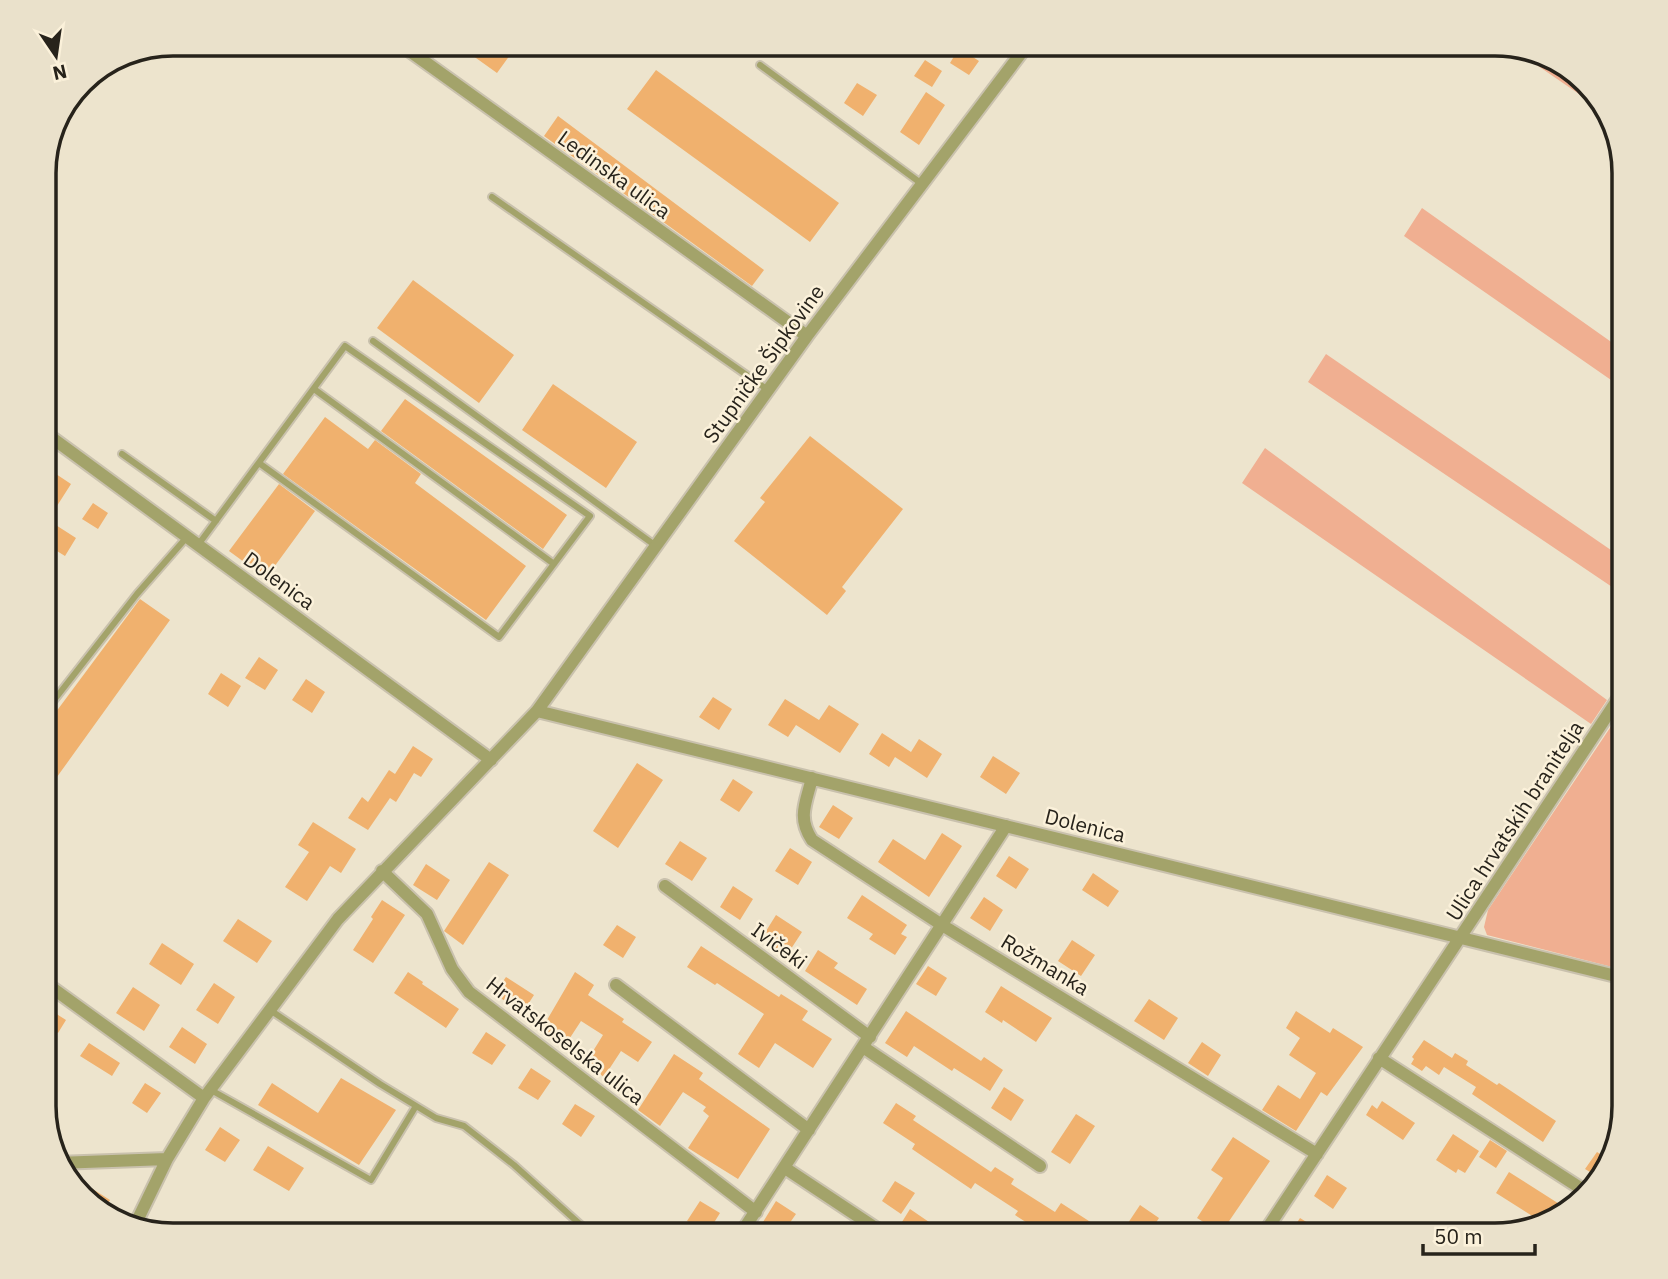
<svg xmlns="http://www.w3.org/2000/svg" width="1668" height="1279" font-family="'IBM Plex Sans',sans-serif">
	<rect width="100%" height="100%" fill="#ede4cd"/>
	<path fill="#f0af91" d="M 1524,53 L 1574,71 L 1611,116 L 1522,55 Z
		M 1422,208 L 1624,351 L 1624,389 L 1404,236 Z
		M 1326,354 L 1624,559 L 1624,595 L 1308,382 Z
		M 1265,448 L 1607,700 L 1591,724 L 1242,483 Z
		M 1624,707 L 1624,970 L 1487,935 L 1484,927 L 1488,910 Z"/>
	<path fill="#f0b16e" d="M 476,44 L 518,44 L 497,73 L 469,53 Z
		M 959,48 L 979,61 L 969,75 L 950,63 Z
		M 925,60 L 942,71 L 932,87 L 914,76 Z
		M 656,70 L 839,203 L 810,242 L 627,109 Z
		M 857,83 L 877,95 L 863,116 L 844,103 Z
		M 926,92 L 945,105 L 919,145 L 900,132 Z
		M 558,116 L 764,270 L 752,286 L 544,136 Z
		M 413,280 L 514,355 L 479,403 L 377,328 Z
		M 553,384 L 637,442 L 606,488 L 522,430 Z
		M 405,399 L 567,515 L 543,549 L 381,431 Z
		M 325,417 L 368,449 L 375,440 L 421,474 L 415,483 L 526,566 L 486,620 L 283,474 Z
		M 810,436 L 903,509 L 842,587 L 846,591 L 827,615 L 734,541 L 765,502 L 760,498 Z
		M 56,474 L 71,484 L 48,520 L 76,538 L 65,556 L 44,543 L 44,492 Z
		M 279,484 L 315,511 L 266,578 L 229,551 Z
		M 93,503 L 108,513 L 98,529 L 82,519 Z
		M 140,599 L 170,620 L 44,795 L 44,728 Z
		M 259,657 L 278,670 L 265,690 L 245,678 Z
		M 221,673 L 241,686 L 228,707 L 208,694 Z
		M 306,679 L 325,692 L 312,713 L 292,700 Z
		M 713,697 L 732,709 L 719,730 L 699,717 Z
		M 785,699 L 819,720 L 829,705 L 859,724 L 840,753 L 796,725 L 788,737 L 768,725 Z
		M 882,733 L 911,752 L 919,739 L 942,754 L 927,778 L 895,757 L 889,767 L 869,754 Z
		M 413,746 L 433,759 L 421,777 L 414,773 L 396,802 L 390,798 L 368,830 L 348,818 L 362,797 L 368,802 L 389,770 L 395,774 Z
		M 993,756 L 1020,773 L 1006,794 L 980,777 Z
		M 637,763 L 663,780 L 618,848 L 593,831 Z
		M 733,779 L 753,792 L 739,812 L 720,800 Z
		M 833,805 L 853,818 L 839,839 L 819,827 Z
		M 313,822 L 356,849 L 341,873 L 330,866 L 307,901 L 285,887 L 309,852 L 298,845 Z
		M 942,833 L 962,846 L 929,897 L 878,862 L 893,839 L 925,860 Z
		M 680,841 L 707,858 L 692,881 L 665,864 Z
		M 790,848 L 812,862 L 798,885 L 775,871 Z
		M 1009,856 L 1029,869 L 1016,889 L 996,876 Z
		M 489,862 L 509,875 L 463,945 L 444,931 Z
		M 426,864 L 450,880 L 437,900 L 413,885 Z
		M 1093,873 L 1119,891 L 1108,907 L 1082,890 Z
		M 733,886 L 753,899 L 740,920 L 720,907 Z
		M 862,895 L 907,925 L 901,934 L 907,937 L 895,955 L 869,939 L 873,934 L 847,918 Z
		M 984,897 L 1003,910 L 990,931 L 970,918 Z
		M 382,900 L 405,915 L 373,963 L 353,950 L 373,919 L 371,917 Z
		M 776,915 L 802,932 L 787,955 L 761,939 Z
		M 238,919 L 272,941 L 257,963 L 223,941 Z
		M 617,925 L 636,937 L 623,958 L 603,945 Z
		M 1072,940 L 1095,955 L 1081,976 L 1058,961 Z
		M 162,943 L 194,964 L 181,985 L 149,964 Z
		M 701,946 L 779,997 L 781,994 L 808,1011 L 802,1020 L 832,1039 L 813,1068 L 775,1043 L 759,1068 L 738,1054 L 764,1014 L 717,983 L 715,985 L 687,967 Z
		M 818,950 L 838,963 L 834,968 L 867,989 L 857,1005 L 805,971 Z
		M 928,966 L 947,978 L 936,996 L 916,984 Z
		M 408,972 L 423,982 L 422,984 L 459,1009 L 446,1028 L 394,993 Z
		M 575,972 L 594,985 L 588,995 L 624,1019 L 622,1022 L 652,1042 L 638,1062 L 621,1051 L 604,1077 L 585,1064 L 603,1035 L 581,1021 L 564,1047 L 540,1032 Z
		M 506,977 L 534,995 L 523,1012 L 494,994 Z
		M 214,983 L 235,997 L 218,1024 L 196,1010 Z
		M 1001,986 L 1052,1018 L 1036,1042 L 1003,1020 L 1002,1023 L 985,1012 Z
		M 133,987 L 160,1005 L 144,1031 L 116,1013 Z
		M 1149,999 L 1178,1018 L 1164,1040 L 1134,1021 Z
		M 44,1006 L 66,1020 L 58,1033 L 44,1024 Z
		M 906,1011 L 981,1061 L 984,1057 L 1003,1070 L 990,1091 L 954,1068 L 952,1071 L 914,1046 L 907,1057 L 885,1043 Z
		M 1296,1011 L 1330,1033 L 1333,1028 L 1363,1047 L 1327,1096 L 1321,1092 L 1296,1131 L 1262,1110 L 1278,1085 L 1300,1099 L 1316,1073 L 1289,1055 L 1300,1038 L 1286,1028 Z
		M 182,1027 L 207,1044 L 195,1064 L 169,1047 Z
		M 486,1032 L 506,1045 L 492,1065 L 472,1053 Z
		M 1424,1040 L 1452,1058 L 1455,1053 L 1468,1061 L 1466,1065 L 1497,1085 L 1499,1083 L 1556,1121 L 1543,1142 L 1472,1094 L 1476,1087 L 1444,1067 L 1439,1075 L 1426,1066 L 1422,1071 L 1411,1064 L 1414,1059 L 1412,1057 Z
		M 1202,1042 L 1221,1055 L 1208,1076 L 1188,1063 Z
		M 89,1043 L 120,1063 L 112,1076 L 80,1056 Z
		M 674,1054 L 703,1073 L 699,1079 L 770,1129 L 738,1179 L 688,1148 L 709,1116 L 703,1111 L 706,1107 L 683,1092 L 660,1126 L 638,1110 Z
		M 531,1068 L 551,1081 L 538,1100 L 518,1088 Z
		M 341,1078 L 396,1110 L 359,1165 L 258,1105 L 272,1083 L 318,1113 Z
		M 145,1083 L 161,1093 L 147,1113 L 132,1103 Z
		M 1004,1087 L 1024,1100 L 1011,1121 L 991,1108 Z
		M 1382,1101 L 1415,1123 L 1403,1140 L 1366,1115 L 1372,1105 L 1377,1109 Z
		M 896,1103 L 916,1116 L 913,1120 L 991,1172 L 995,1167 L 1014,1179 L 1011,1184 L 1055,1212 L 1061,1203 L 1092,1223 L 1083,1235 L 1046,1235 L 1015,1215 L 1018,1211 L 975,1183 L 971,1189 L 912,1149 L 915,1144 L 883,1123 Z
		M 575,1104 L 595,1116 L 581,1137 L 562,1124 Z
		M 1076,1114 L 1095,1126 L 1070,1164 L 1051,1152 Z
		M 220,1127 L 240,1140 L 225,1162 L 205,1150 Z
		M 1453,1134 L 1479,1151 L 1465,1173 L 1458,1169 L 1456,1173 L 1436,1160 Z
		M 1233,1137 L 1270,1161 L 1221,1233 L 1197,1218 L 1223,1178 L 1211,1170 Z
		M 1490,1140 L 1507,1151 L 1496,1168 L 1479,1157 Z
		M 268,1146 L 304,1168 L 289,1191 L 253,1170 Z
		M 1597,1152 L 1607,1158 L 1600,1178 L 1585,1169 Z
		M 1509,1172 L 1564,1207 L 1556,1218 L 1545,1224 L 1496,1193 Z
		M 1327,1175 L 1347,1188 L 1333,1209 L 1314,1196 Z
		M 895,1181 L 915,1193 L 901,1214 L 882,1201 Z
		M 91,1188 L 110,1200 L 103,1212 L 94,1208 L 85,1197 Z
		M 700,1201 L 720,1213 L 707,1234 L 687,1221 Z
		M 776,1201 L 796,1214 L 782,1234 L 763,1222 Z
		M 1140,1205 L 1159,1218 L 1148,1235 L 1140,1235 L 1126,1226 Z
		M 910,1209 L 929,1222 L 950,1235 L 905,1235 L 897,1230 Z
		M 1300,1218 L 1327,1235 L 1289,1235 Z"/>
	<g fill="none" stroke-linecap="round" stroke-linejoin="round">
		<defs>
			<path id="service" d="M 760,65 L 922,184
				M 492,197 L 768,390
				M 373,341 L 656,546
				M 314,389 L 554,564
				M 122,454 L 216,521
				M 198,545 L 345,346 L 590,516 L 499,637 L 259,463
				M 44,713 L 137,594 L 187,537
				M 270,1010 L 380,1084 L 436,1118 L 464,1126 L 514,1165 L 592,1235
				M 211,1090 L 371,1180 L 416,1106"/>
			<path id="minor" d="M 400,44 L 807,336
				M 44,432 L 491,760
				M 537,711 L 1624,978
				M 812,778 C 806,803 797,817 812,840 L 942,925 L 1317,1154
				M 382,871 L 427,914 L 452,969 L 469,992 L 756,1212
				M 665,886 L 870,1037
				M 44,982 L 204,1098
				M 616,985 L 809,1130
				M 863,1047 L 1040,1166
				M 1379,1058 L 1588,1193
				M 57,1163 L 167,1159
				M 785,1168 L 886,1235
				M 136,1223 L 167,1159 L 204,1098 L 338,919 L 537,711 L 807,336 L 1028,44
				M 740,1235 L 1006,826
				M 1263,1235 L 1624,690"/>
		</defs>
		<use href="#service" stroke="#c9c1ad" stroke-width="10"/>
		<use href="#minor" stroke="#c9c1ad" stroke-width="16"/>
		<use href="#service" stroke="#a3a36a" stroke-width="6"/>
		<use href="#minor" stroke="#a3a36a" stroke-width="12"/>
	</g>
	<g text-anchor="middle" stroke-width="5" stroke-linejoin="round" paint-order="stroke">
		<g font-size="21" fill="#27231b" stroke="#fbf1da">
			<text transform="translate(614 175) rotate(36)" y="7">Ledinska ulica</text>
			<text transform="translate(764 364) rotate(-54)" y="7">Stupničke Šipkovine</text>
			<text transform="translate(279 581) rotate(36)" y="7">Dolenica</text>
			<text transform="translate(1515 821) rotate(-57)" y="7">Ulica hrvatskih branitelja</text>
			<text transform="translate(1085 826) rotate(14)" y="7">Dolenica</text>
			<text transform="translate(779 946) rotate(36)" y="7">Ivičeki</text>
			<text transform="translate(1045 965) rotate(31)" y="7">Rožmanka</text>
			<text transform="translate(565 1041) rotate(38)" y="7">Hrvatskoselska ulica</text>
		</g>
	</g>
	<path d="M0 0H1668V1279H0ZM173 56H1495A117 117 0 0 1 1612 173V1106A117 117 0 0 1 1495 1223H173A117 117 0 0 1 56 1106V173A117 117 0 0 1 173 56Z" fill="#eae1cb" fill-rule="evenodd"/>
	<path fill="none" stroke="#27231b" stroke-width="3.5" d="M173 56H1495A117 117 0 0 1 1612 173V1106A117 117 0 0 1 1495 1223H173A117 117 0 0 1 56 1106V173A117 117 0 0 1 173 56Z"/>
	<g transform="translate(56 56) rotate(167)" stroke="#fbf1da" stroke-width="5" paint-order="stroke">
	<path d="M0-5L12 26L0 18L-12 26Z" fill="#27231b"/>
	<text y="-10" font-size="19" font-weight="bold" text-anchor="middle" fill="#27231b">N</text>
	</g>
	<path d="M1423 1244v10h112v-10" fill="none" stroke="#27231b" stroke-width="3.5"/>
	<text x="1434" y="1244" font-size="21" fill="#27231b" stroke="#fbf1da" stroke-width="5" paint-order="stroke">50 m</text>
</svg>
